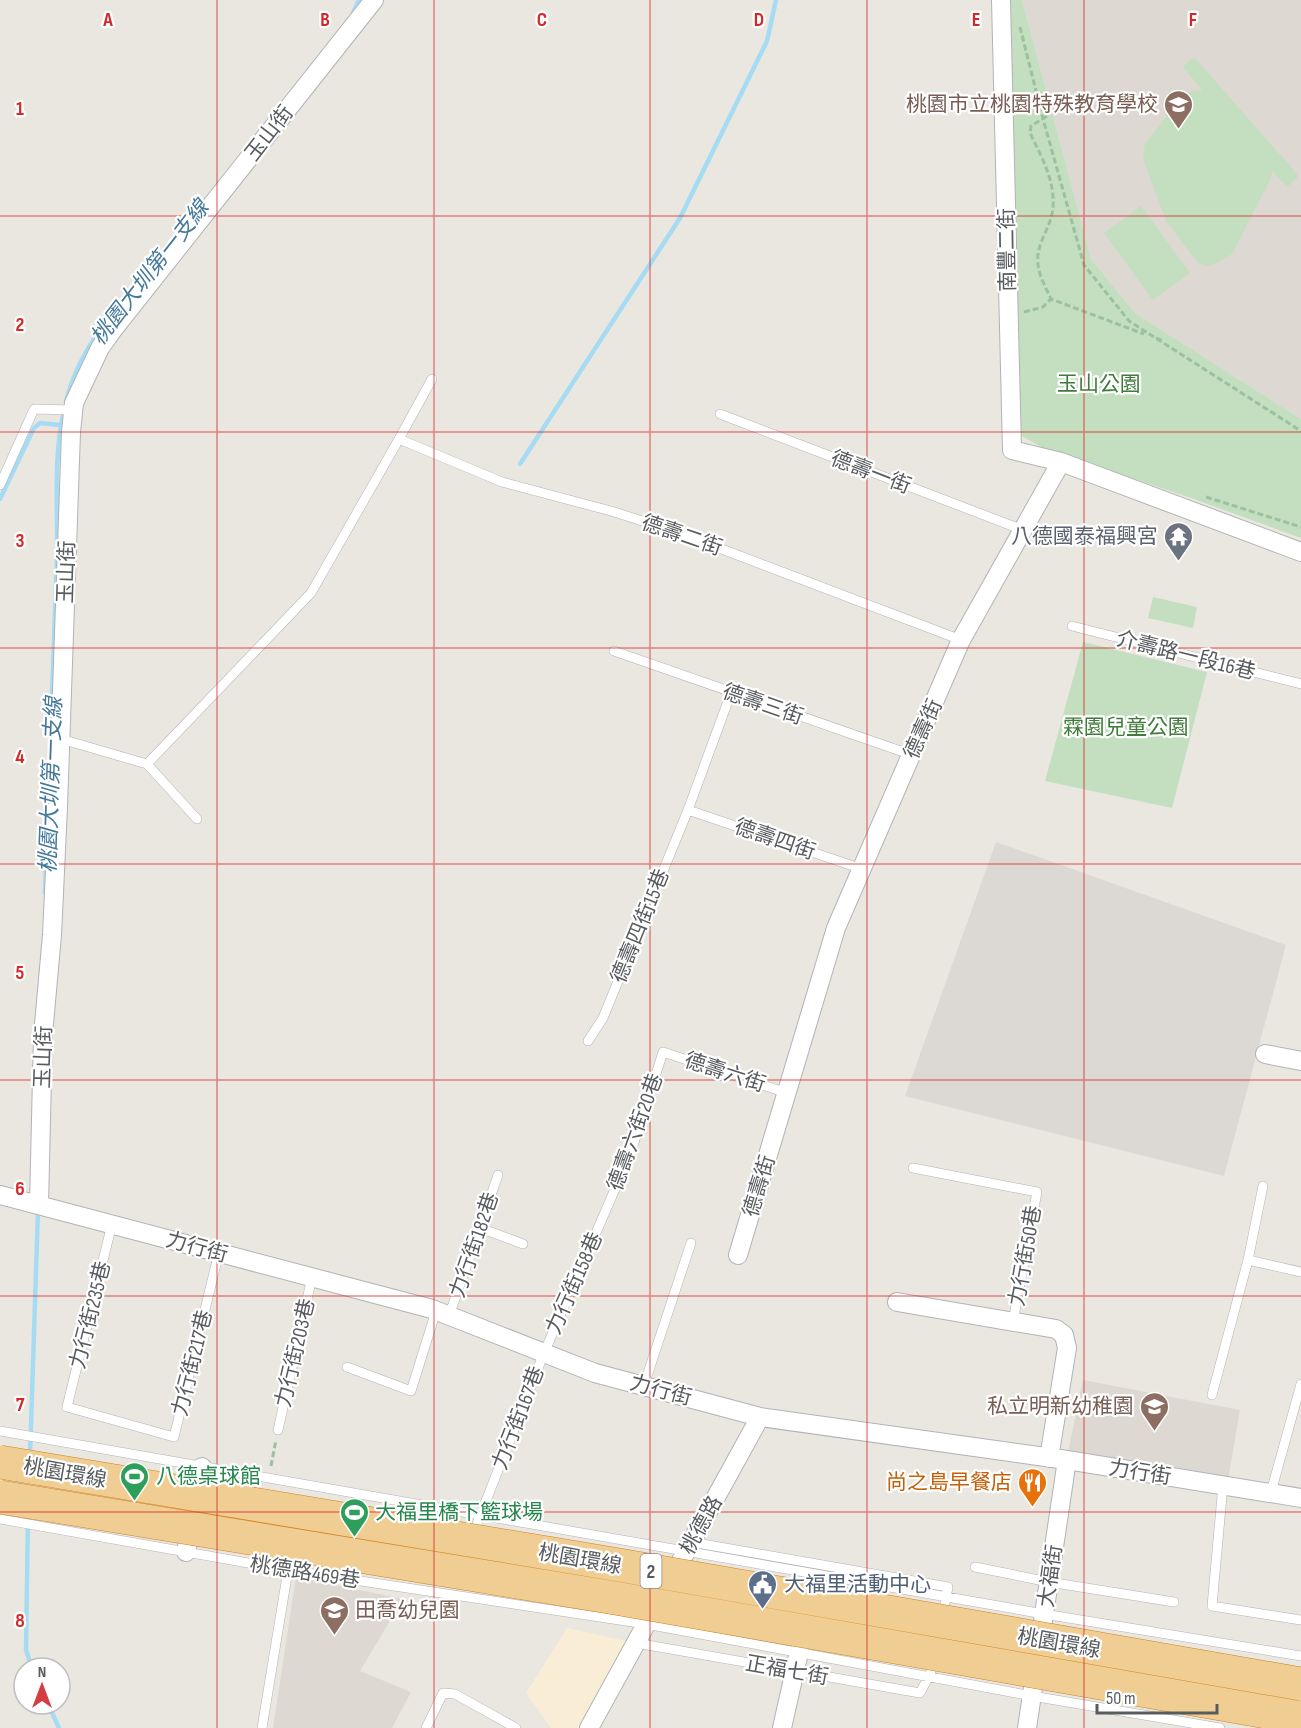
<svg xmlns="http://www.w3.org/2000/svg" width="1301" height="1728" font-family="'Sofia Sans Condensed','Noto Sans TC',sans-serif">
	<rect width="100%" height="100%" fill="#eae7e0"/>
	<path fill="#f9edd6" d="M 567,1628 L 636,1643 L 580,1728 L 551,1728 L 526,1693 Z"/>
	<path fill="#dcd9d5" d="M 996,842 L 1286,945 L 1224,1176 L 905,1096 Z"/>
	<path fill="#ddd8d1" d="M 1022,0 L 1301,0 L 1301,419 L 1135,313 L 1091,259 Z
		M 1083,1380 L 1240,1410 L 1228,1480 L 1068,1452 Z
		M 296,1577 L 403,1599 L 360,1671 L 411,1692 L 392,1728 L 273,1728 Z"/>
	<path fill="#c3dfbf" d="M 1008,0 L 1022,0 L 1091,259 L 1135,313 L 1301,419 L 1301,538 L 1191,498 L 1043,448 L 1020,435 Z
		M 1194,57 L 1299,176 L 1287,187 L 1272,171 L 1271,178 L 1232,254 L 1215,264 L 1206,266 L 1198,263 L 1166,221 L 1143,159 L 1145,144 L 1183,95 L 1189,92 L 1202,90 L 1183,67 Z
		M 1141,206 L 1190,273 L 1153,300 L 1104,233 Z
		M 1153,597 L 1197,607 L 1193,628 L 1148,618 Z
		M 1083,642 L 1207,672 L 1172,808 L 1045,781 Z"/>
	<g fill="none" stroke-linecap="round" stroke-linejoin="round">
		<path stroke="#a6dbf4" stroke-width="4.5" d="M 353,13 L 359,0
			M 66,402 C 79,346 120,304 156,261
			M 520,464 L 680,218 L 767,41 L 776,0
			M 0,499 L 34,428 L 40,423 L 60,425
			M 45,893 C 48,780 54,668 57,555 C 58,507 53,457 64,410
			M 30,1456 L 38,1210
			M 28,1513 L 26,1650 L 32,1668
			M 48,1704 L 59,1728"/>
		<defs>
			<path id="service" d="M 720,414 L 1023,530
				M 399,439 L 502,482 L 611,511 L 677,532 L 961,640
				M 0,485 L 34,409 L 74,410
				M 1072,626 L 1301,684
				M 614,651 L 912,755
				M 61,739 L 147,764 L 311,593 L 399,439 L 432,379
				M 147,764 L 197,819
				M 688,810 L 862,869
				M 588,1041 L 603,1018 L 688,810 L 731,693
				M 913,1168 L 1037,1192 L 1013,1322
				M 112,1224 L 67,1407 L 174,1437 L 219,1252
				M 480,1228 L 523,1244
				M 1248,1260 L 1301,1272
				M 449,1316 L 498,1175
				M 347,1367 L 411,1391 L 436,1311
				M 644,1385 L 691,1243
				M 1212,1395 L 1248,1260 L 1263,1186
				M 278,1430 L 312,1277
				M 0,1431 L 1044,1614 L 1301,1656
				M 1223,1485 L 1212,1606 L 1301,1620
				M 1271,1492 L 1301,1384
				M 0,1519 L 288,1570 L 646,1624 L 1032,1696 L 1220,1728
				M 473,1534 L 544,1353 L 631,1152 L 663,1052 L 787,1093
				M 691,1542 L 948,1587 L 945,1603
				M 975,1567 L 1049,1582 L 1174,1602
				M 636,1643 L 920,1693 L 931,1672
				M 262,1728 L 288,1570
				M 426,1728 L 443,1693 L 455,1694 L 516,1728"/>
			<path id="minor" d="M 1001,0 L 1012,450 L 1061,462 L 1301,552
				M 1265,1054 L 1301,1061
				M 0,1195 L 432,1309 L 595,1373 L 760,1417 L 1067,1460 L 1301,1498
				M 39,1204 L 43,1035 L 52,935 L 58,807 L 71,432 L 74,403 L 100,348 L 112,331 L 374,0
				M 738,1255 L 836,928 L 961,640 L 1061,462
				M 897,1302 L 1056,1329 L 1064,1335 L 1067,1348 L 1049,1458
				M 186,1552 L 202,1467
				M 589,1728 L 760,1417
				M 782,1728 L 799,1652
				M 1027,1728 L 1067,1460"/>
		</defs>
		<use href="#service" stroke="#b1b3b6" stroke-width="10"/>
		<use href="#minor" stroke="#b1b3b6" stroke-width="20"/>
		<path stroke="#9bc1a1" stroke-width="3" stroke-dasharray="6 3" stroke-linecap="butt" d="M 1020,27 L 1043,119 L 1084,265 L 1129,321 L 1301,431
			M 1047,116 L 1031,126 L 1030,133 C 1041,156 1055,180 1053,207 C 1052,227 1035,244 1038,264 C 1039,276 1046,288 1051,299 L 1144,334
			M 1024,312 L 1043,307 L 1051,299
			M 1156,338 L 1164,341
			M 1206,497 L 1301,527
			M 271,1466 L 276,1440"/>
		<use href="#service" stroke="#fff" stroke-width="9"/>
		<use href="#minor" stroke="#fff" stroke-width="18"/>
		<defs>
			<path id="motorway-bridge" d="M 0,1462 L 619,1565 L 1301,1684
				M 0,1497 L 609,1597 L 1301,1718"/>
		</defs>
		<use href="#motorway-bridge" stroke="#d1821a" stroke-width="34" stroke-linecap="butt"/>
		<use href="#motorway-bridge" stroke="#f0cd92" stroke-width="33"/>
	</g>
	<path fill="none" stroke="#d62828" stroke-width="1.5" stroke-opacity="0.55" d="M 217,0 L 217,1728M 434,0 L 434,1728M 650,0 L 650,1728M 867,0 L 867,1728M 1084,0 L 1084,1728M 0,216 L 1301,216M 0,432 L 1301,432M 0,648 L 1301,648M 0,864 L 1301,864M 0,1080 L 1301,1080M 0,1296 L 1301,1296M 0,1512 L 1301,1512"/>
	<defs>
		<symbol id="school-pin" viewBox="-11 -11 22 30"><path d="M0 17L-7.5 6A9.5 9.5 0 1 1 7.5 6Z" fill="#8d6e63" stroke="#fff"/><path d="M0-5L7-2L0 1L-7-2ZM-4 1L0 2.5L4 1V4Q0 6-4 4Z" fill="#fff"/></symbol>
		<symbol id="temple-pin" viewBox="-11 -11 22 30"><path d="M0 17L-7.5 6A9.5 9.5 0 1 1 7.5 6Z" fill="#6b7280" stroke="#fff"/><path d="M0-6L5-2H3V0L6.5 2.5H4V6H1.5V3h-3V6H-4V2.5H-6.5L-3 0V-2H-5Z" fill="#fff"/></symbol>
		<symbol id="stadium-pin" viewBox="-11 -11 22 30"><path d="M0 17L-7.5 6A9.5 9.5 0 1 1 7.5 6Z" fill="#2e9e5b" stroke="#fff"/><path d="M0-5a6.5 5 0 1 0 0 10a6.5 5 0 1 0 0-10ZM-3.5-1.8h7v3.6h-7Z" fill="#fff"/></symbol>
		<symbol id="restaurant-pin" viewBox="-11 -11 22 30"><path d="M0 17L-7.5 6A9.5 9.5 0 1 1 7.5 6Z" fill="#e8710a" stroke="#fff"/><path d="M-5-6h1v4h1v-4h1v4h1v-4h1v5L-1.5 .5V6h-2V.5L-5-1ZM5-6V6H3V1.5H1.5Q1.5-4 5-6Z" fill="#fff"/></symbol>
		<symbol id="civic-pin" viewBox="-11 -11 22 30"><path d="M0 17L-7.5 6A9.5 9.5 0 1 1 7.5 6Z" fill="#5c6f8a" stroke="#fff"/><path d="M-.6-6.5H3V-4.5H.6V-3L4-1V1h2V6H-6V1h2V-1L-.6-3ZM-1.2 2.5V6h2.4V2.5Z" fill="#fff"/></symbol>
	</defs>
	<g fill-rule="evenodd">
		<use href="#school-pin" x="1162" y="88" width="33" height="45"/>
		<use href="#temple-pin" x="1162" y="520" width="33" height="45"/>
		<use href="#school-pin" x="1138" y="1390" width="33" height="45"/>
		<use href="#stadium-pin" x="118" y="1460" width="33" height="45"/>
		<use href="#restaurant-pin" x="1016" y="1466" width="33" height="45"/>
		<use href="#stadium-pin" x="338" y="1496" width="33" height="45"/>
		<use href="#civic-pin" x="746" y="1568" width="33" height="45"/>
		<use href="#school-pin" x="318" y="1594" width="33" height="45"/>
	</g>
	<g text-anchor="middle" stroke-width="4.5" stroke-linejoin="round" paint-order="stroke">
		<rect fill="#fff" stroke="#8b8d8f" stroke-width="1.5" x="640.5" y="1554" width="21" height="34" rx="4.5"/>
		<g font-size="20" font-weight="bold" fill="#595c5f">
			<text x="651" y="1578">2</text>
		</g>
		<g font-size="21" fill="#785e54" stroke="#fff" text-anchor="end">
			<text x="1158" y="111">桃園市立桃園特殊教育學校</text>
			<text x="1134" y="1413">私立明新幼稚園</text>
			<text x="355" y="1617" text-anchor="start">田喬幼兒園</text>
		</g>
		<g font-size="21" fill="#595c5f" stroke="#fff">
			<text transform="translate(269 133) rotate(-52)" y="7">玉山街</text>
			<text transform="translate(1007 250) rotate(-91)" y="7">南豐二街</text>
			<text transform="translate(871 472) rotate(21)" y="7">德壽一街</text>
			<text transform="translate(682 535) rotate(19)" y="7">德壽二街</text>
			<text transform="translate(66 572) rotate(-88)" y="7">玉山街</text>
			<text transform="translate(1186 655) rotate(14)" y="7">介壽路一段16巷</text>
			<text transform="translate(763 704) rotate(19)" y="7">德壽三街</text>
			<text transform="translate(923 729) rotate(-66)" y="7">德壽街</text>
			<text transform="translate(775 839) rotate(19)" y="7">德壽四街</text>
			<text transform="translate(640 926) rotate(-68)" y="7">德壽四街15巷</text>
			<text transform="translate(43 1057) rotate(-88)" y="7">玉山街</text>
			<text transform="translate(725 1072) rotate(18)" y="7">德壽六街</text>
			<text transform="translate(635 1132) rotate(-70)" y="7">德壽六街20巷</text>
			<text transform="translate(759 1186) rotate(-73)" y="7">德壽街</text>
			<text transform="translate(474 1245) rotate(-71)" y="7">力行街182巷</text>
			<text transform="translate(197 1247) rotate(15)" y="7">力行街</text>
			<text transform="translate(1025 1256) rotate(-80)" y="7">力行街50巷</text>
			<text transform="translate(574 1283) rotate(-66)" y="7">力行街158巷</text>
			<text transform="translate(90 1315) rotate(-76)" y="7">力行街235巷</text>
			<text transform="translate(295 1353) rotate(-77)" y="7">力行街203巷</text>
			<text transform="translate(192 1363) rotate(-76)" y="7">力行街217巷</text>
			<text transform="translate(661 1390) rotate(15)" y="7">力行街</text>
			<text transform="translate(518 1418) rotate(-69)" y="7">力行街167巷</text>
			<text transform="translate(1140 1472) rotate(9)" y="7">力行街</text>
			<text transform="translate(65 1473) rotate(10)" y="7">桃園環線</text>
			<text transform="translate(701 1525) rotate(-61)" y="7">桃德路</text>
			<text transform="translate(580 1559) rotate(10)" y="7">桃園環線</text>
			<text transform="translate(305 1572) rotate(9)" y="7">桃德路469巷</text>
			<text transform="translate(1050 1576) rotate(-82)" y="7">大福街</text>
			<text transform="translate(1059 1643) rotate(10)" y="7">桃園環線</text>
			<text transform="translate(787 1670) rotate(10)" y="7">正福七街</text>
		</g>
		<g font-size="21" fill="#417b3c" stroke="#fff">
			<text x="1099" y="391">玉山公園</text>
			<text x="1126" y="734">霖園兒童公園</text>
		</g>
		<g font-size="21" fill="#5b616d" stroke="#fff" text-anchor="end">
			<text x="1158" y="543">八德國泰福興宮</text>
		</g>
		<g font-size="21" fill="#27864d" stroke="#fff" text-anchor="start">
			<text x="156" y="1483">八德桌球館</text>
			<text x="375" y="1519">大福里橋下籃球場</text>
		</g>
		<g font-size="21" fill="#c56008" stroke="#fff" text-anchor="end">
			<text x="1012" y="1489">尚之島早餐店</text>
		</g>
		<g font-size="21" fill="#4e5e75" stroke="#fff" text-anchor="start">
			<text x="784" y="1591">大福里活動中心</text>
		</g>
		<g font-size="22" font-style="italic" fill="#44799b" stroke="#fff">
			<text transform="translate(149 272) rotate(-52)" y="8">桃園大圳第一支線</text>
			<text transform="translate(50 785) rotate(-88)" y="8">桃園大圳第一支線</text>
		</g>
	</g>
	<g font-size="20" text-anchor="middle" font-weight="bold" fill="#d62828" stroke="#fff" stroke-width="4.5" stroke-linejoin="round" paint-order="stroke">
		<text x="108" y="26">A</text>
		<text x="325" y="26">B</text>
		<text x="542" y="26">C</text>
		<text x="759" y="26">D</text>
		<text x="976" y="26">E</text>
		<text x="1193" y="26">F</text>
		<text x="20" y="115">1</text>
		<text x="20" y="331">2</text>
		<text x="20" y="547">3</text>
		<text x="20" y="763">4</text>
		<text x="20" y="979">5</text>
		<text x="20" y="1195">6</text>
		<text x="20" y="1411">7</text>
		<text x="20" y="1627">8</text>
	</g>
	<g transform="translate(42 1686)"><circle r="28" fill="#ffffff" stroke="#bdbebf" stroke-width="1.5"/>
	<path d="M0-4.5L10 22L0 15L-10 22Z" fill="#d43d42"/>
	<text y="-9" font-size="16" font-weight="bold" text-anchor="middle" fill="#595c5f">N</text>
	</g>
	<path d="M1097 1704v9h120v-9" fill="none" stroke="#595c5f" stroke-width="3"/>
	<text x="1106" y="1704" font-size="18" fill="#595c5f" stroke="#ffffff" stroke-width="4.5" paint-order="stroke">50 m</text>
</svg>
